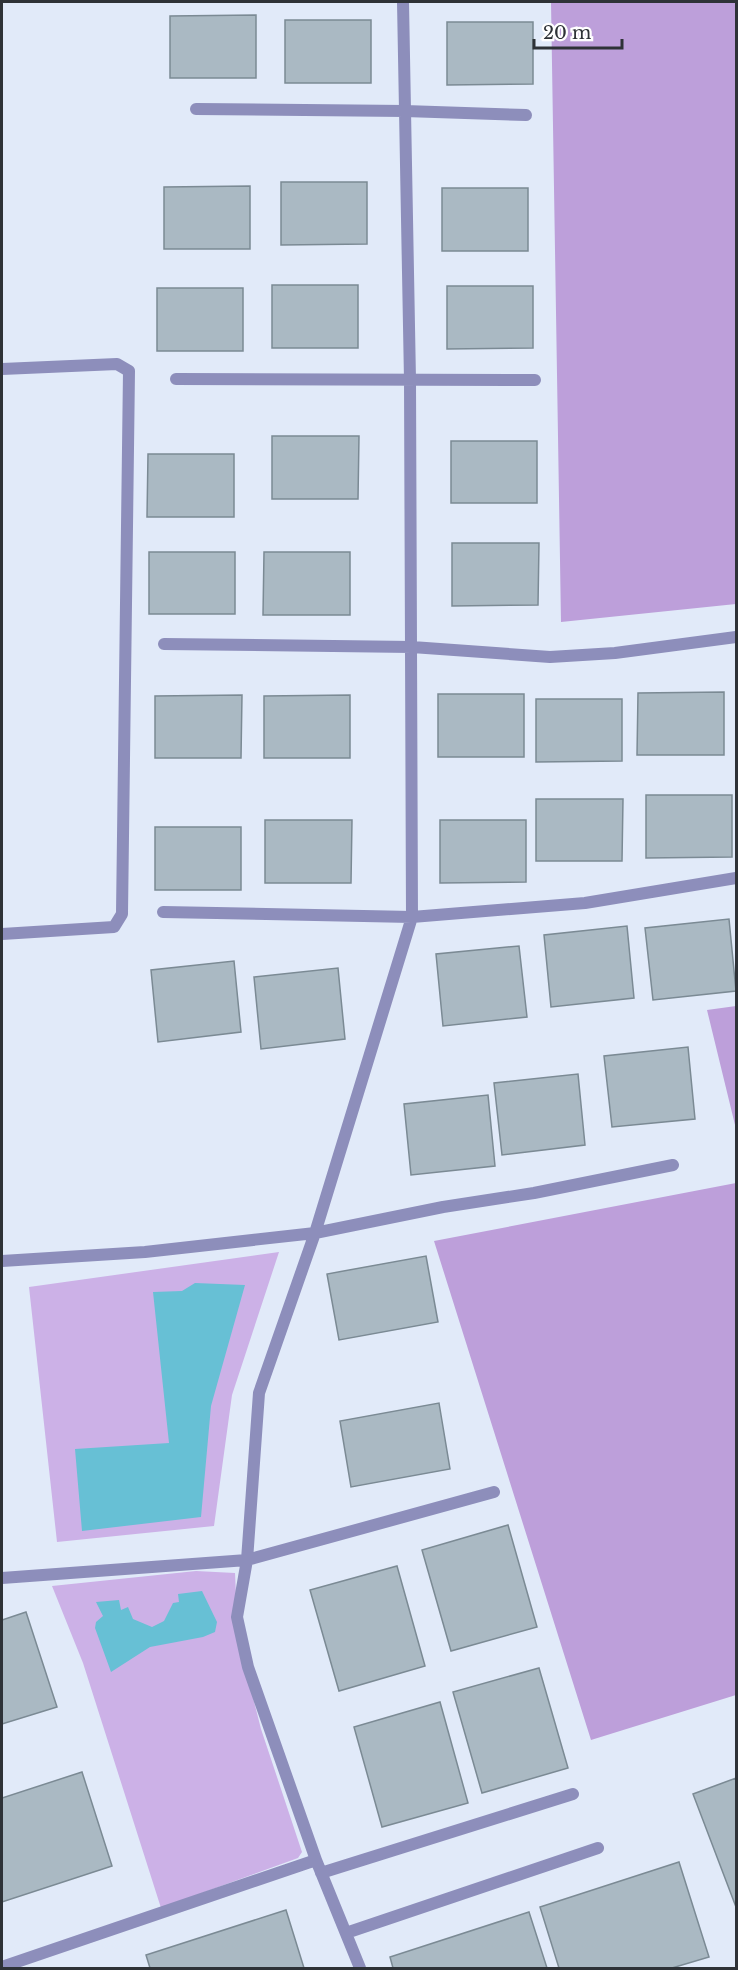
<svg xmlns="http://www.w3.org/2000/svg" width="738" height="1970" font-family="'Libre Baskerville',serif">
	<rect width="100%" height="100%" fill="#e1eaf9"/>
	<path fill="#ccb1e7" d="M 279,1252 L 232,1395 L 214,1526 L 57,1542 L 29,1287 Z
		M 196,1571 L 235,1573 L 238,1639 L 261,1729 L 302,1852 L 298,1858 L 161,1908 L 83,1663 L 52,1586 Z"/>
	<path fill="#bd9fda" d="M 551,2 L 736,2 L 736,604 L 561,622 Z
		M 736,1006 L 736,1129 L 707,1010 Z
		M 736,1183 L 736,1695 L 591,1740 L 434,1241 Z"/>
	<path fill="#67c0d5" d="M 195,1283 L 245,1285 L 211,1406 L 201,1517 L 82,1531 L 75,1449 L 169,1443 L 153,1292 L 182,1291 Z
		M 202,1591 L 217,1622 L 215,1632 L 203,1637 L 150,1647 L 111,1672 L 95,1628 L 96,1622 L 103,1616 L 96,1602 L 119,1600 L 121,1610 L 128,1607 L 133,1619 L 152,1627 L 164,1621 L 173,1603 L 179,1602 L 178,1594 Z"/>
	<path fill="#aab9c3" stroke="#7b8a94" stroke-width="1.5" d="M 256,15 L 256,78 L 170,78 L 170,16 Z
		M 285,20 L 371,20 L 371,83 L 285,83 Z
		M 447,22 L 533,22 L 533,84 L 447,85 Z
		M 281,182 L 367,182 L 367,244 L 281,245 Z
		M 250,186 L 250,249 L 164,249 L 164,187 Z
		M 442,188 L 528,188 L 528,251 L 442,251 Z
		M 272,285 L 358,285 L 358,348 L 272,348 Z
		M 447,286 L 533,286 L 533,348 L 447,349 Z
		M 157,288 L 243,288 L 243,351 L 157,351 Z
		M 272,436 L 359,436 L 358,499 L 272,499 Z
		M 451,441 L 537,441 L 537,503 L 451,503 Z
		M 148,454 L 234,454 L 234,517 L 147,517 Z
		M 452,543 L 539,543 L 538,605 L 452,606 Z
		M 149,552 L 235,552 L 235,614 L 149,614 Z
		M 264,552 L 350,552 L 350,615 L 263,615 Z
		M 724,692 L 724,755 L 637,755 L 638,693 Z
		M 438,694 L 524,694 L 524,757 L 438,757 Z
		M 242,695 L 241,758 L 155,758 L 155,696 Z
		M 350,695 L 350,758 L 264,758 L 264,696 Z
		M 536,699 L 622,699 L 622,761 L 536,762 Z
		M 646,795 L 732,795 L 732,857 L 646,858 Z
		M 536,799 L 623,799 L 622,861 L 536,861 Z
		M 265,820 L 352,820 L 351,883 L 265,883 Z
		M 440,820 L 526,820 L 526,882 L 440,883 Z
		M 155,827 L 241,827 L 241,890 L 155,890 Z
		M 729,919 L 736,991 L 653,1000 L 645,928 Z
		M 627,926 L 634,998 L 551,1007 L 544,935 Z
		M 519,946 L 527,1017 L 443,1026 L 436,954 Z
		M 234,961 L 241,1032 L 158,1042 L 151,970 Z
		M 338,968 L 345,1039 L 261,1049 L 254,977 Z
		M 688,1047 L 695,1119 L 612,1127 L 604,1056 Z
		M 578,1074 L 585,1145 L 502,1155 L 494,1083 Z
		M 488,1095 L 495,1166 L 411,1175 L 404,1104 Z
		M 426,1256 L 438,1322 L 339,1340 L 327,1274 Z
		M 439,1403 L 450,1469 L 351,1487 L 340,1421 Z
		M 508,1525 L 537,1627 L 451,1651 L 422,1550 Z
		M 397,1566 L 425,1666 L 339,1691 L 310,1590 Z
		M 26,1612 L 57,1707 L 2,1724 L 2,1620 Z
		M 539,1668 L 568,1768 L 482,1793 L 453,1692 Z
		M 440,1702 L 468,1803 L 382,1827 L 354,1727 Z
		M 82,1772 L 112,1866 L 2,1902 L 2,1798 Z
		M 736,1778 L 736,1907 L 693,1794 Z
		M 679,1862 L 709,1957 L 672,1968 L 559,1968 L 540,1907 Z
		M 286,1910 L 304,1968 L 150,1968 L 146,1955 Z
		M 529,1912 L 547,1968 L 393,1968 L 390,1957 Z"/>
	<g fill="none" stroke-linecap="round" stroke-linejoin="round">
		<path stroke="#8d8ebb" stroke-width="12" d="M 196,109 L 405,111 L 526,115
			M 2,369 L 117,364 L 129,371 L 122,914 L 114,927 L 2,934
			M 176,379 L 535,380
			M 164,644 L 412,647 L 550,657 L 615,653 L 736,637
			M 163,912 L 412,917 L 585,903 L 736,878
			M 2,1261 L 145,1252 L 315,1233 L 443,1207 L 534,1193 L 673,1165
			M 2,1578 L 247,1560 L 494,1492
			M 321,1873 L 573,1794
			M 346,1933 L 598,1848
			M 2,1967 L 316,1860
			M 360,1968 L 316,1860 L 248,1667 L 237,1617 L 247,1560 L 259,1393 L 315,1233 L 412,917 L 410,380 L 403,2"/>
	</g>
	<rect width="738" height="1970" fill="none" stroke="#2e3237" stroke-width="6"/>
	<path d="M534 39v9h88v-9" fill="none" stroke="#2e3237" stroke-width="3"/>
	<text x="543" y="39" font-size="18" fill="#2e3237" stroke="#ffffff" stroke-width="4.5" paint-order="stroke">20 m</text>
</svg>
